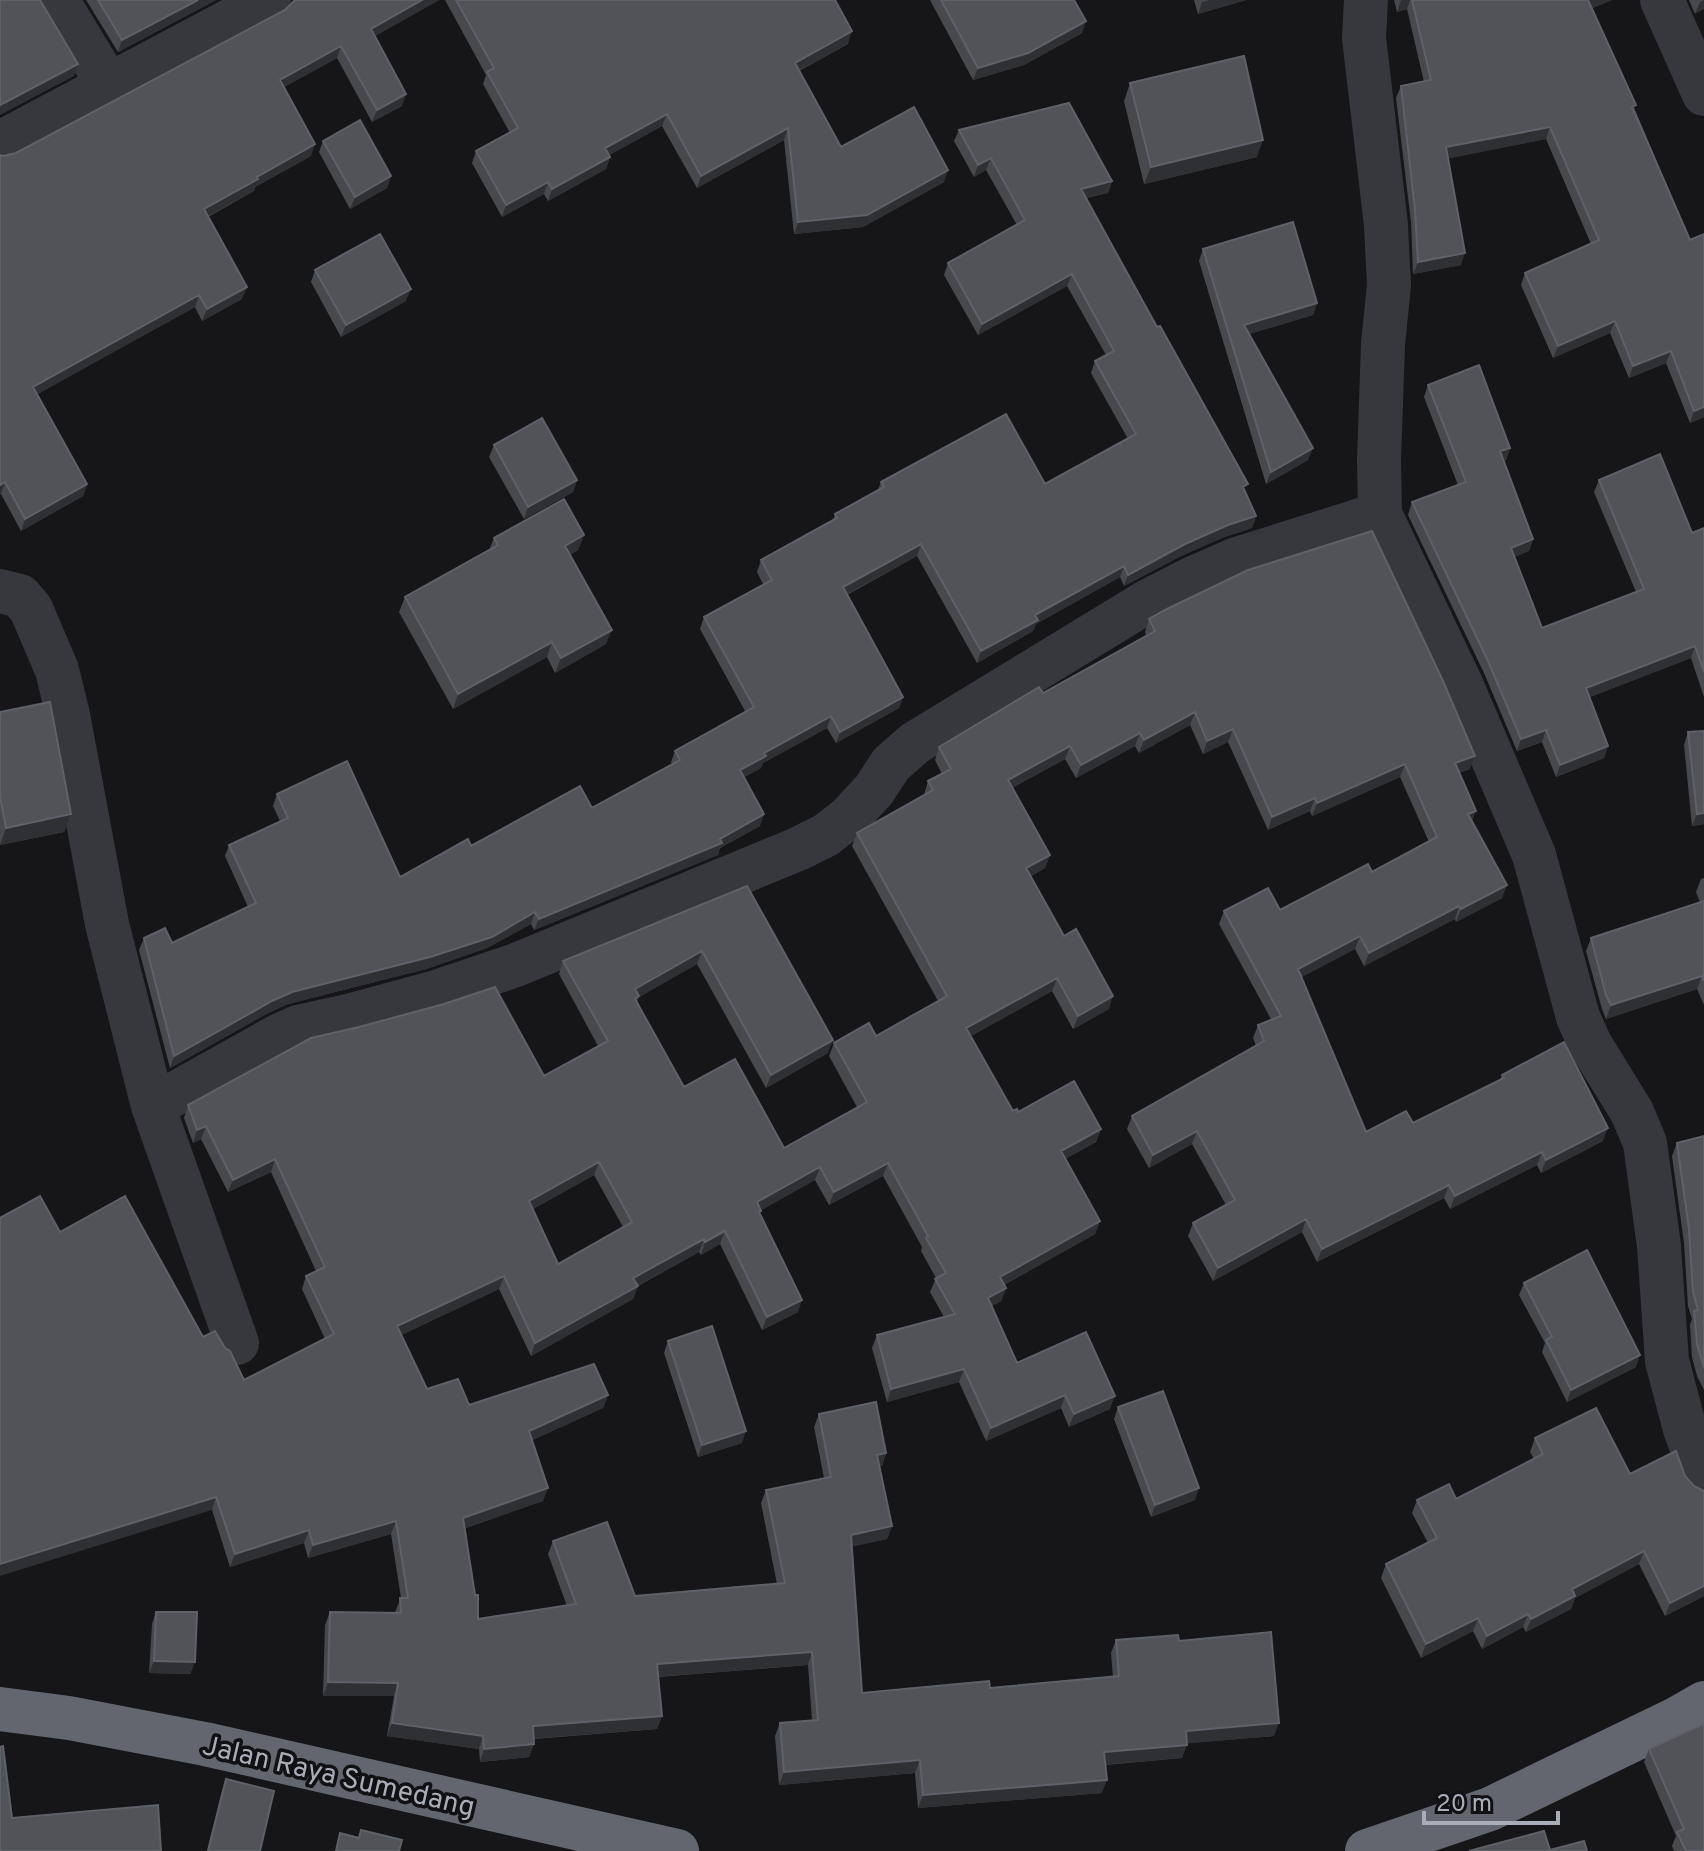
<svg xmlns="http://www.w3.org/2000/svg" width="1704" height="1851" font-family="Overpass,sans-serif">
	<rect width="100%" height="100%" fill="#161618"/>
	<g fill="none" stroke-linecap="round" stroke-linejoin="round">
		<path stroke="#37383d" stroke-width="44" d="M 57,0 L 109,86
			M 1366,0 L 1364,38 L 1386,225 L 1389,285 L 1383,344 L 1379,459 L 1380,514 L 1461,684 L 1534,855 L 1578,1017 L 1590,1044 L 1632,1112 L 1645,1143 L 1659,1246 L 1667,1361 L 1685,1429 L 1704,1480
			M 1662,0 L 1704,94
			M 0,143 L 269,0
			M 0,591 L 20,596 L 31,609 L 57,670 L 68,715 L 107,924 L 153,1106 L 237,1343
			M 153,1106 L 280,1035 L 298,1027 L 348,1016 L 433,993 L 516,965 L 798,849 L 826,835 L 849,817 L 874,790 L 891,764 L 915,743 L 1148,601 L 1191,579 L 1234,560 L 1380,514"/>
		<path stroke="#63666e" stroke-width="44" d="M 0,1709 L 69,1718 L 205,1744 L 677,1851
			M 1367,1851 L 1490,1809 L 1676,1719 L 1704,1703"/>
	</g>
	<path fill="#47494d" fill-rule="evenodd" d="M 86,0 L 216,0 L 118,52 Z
		M 294,0 L 439,0 L 375,36 L 402,106 L 372,122 L 337,58 L 284,87 L 311,156 L 255,187 L 254,191 L 208,217 L 242,299 L 202,321 L 195,307 L 37,394 L 87,484 L 83,496 L 21,531 L 1,494 L 3,156 L 16,153 L 285,10 L 294,2 Z
		M 445,0 L 835,0 L 848,44 L 799,71 L 841,147 L 944,182 L 863,227 L 794,234 L 784,140 L 697,188 L 662,126 L 609,155 L 610,157 L 606,169 L 548,201 L 544,194 L 502,217 L 472,163 L 476,151 L 510,133 L 483,84 L 486,75 Z
		M 930,0 L 1074,0 L 1082,33 L 1024,65 L 973,80 Z
		M 1194,0 L 1246,0 L 1198,14 Z
		M 1394,0 L 1612,0 L 1592,8 L 1690,240 L 1704,234 L 1704,417 L 1690,423 L 1666,363 L 1629,378 L 1610,333 L 1553,358 L 1521,285 L 1525,273 L 1591,244 L 1546,139 L 1448,158 L 1461,265 L 1413,274 L 1411,222 L 1396,98 L 1401,86 L 1424,82 L 1407,9 L 1397,12 Z
		M 1689,0 L 1704,0 L 1695,14 Z
		M 1130,83 L 1257,157 L 1144,184 L 1124,101 Z
		M 959,130 L 1112,181 L 1108,193 L 1086,198 L 1245,492 L 1256,516 L 1252,528 L 1224,537 L 1181,556 L 1124,586 L 1120,577 L 1036,624 L 1033,631 L 977,663 L 917,556 L 847,595 L 903,697 L 899,708 L 836,743 L 827,728 L 763,763 L 761,768 L 744,777 L 760,826 L 720,848 L 718,855 L 534,930 L 531,924 L 487,948 L 426,969 L 288,1004 L 268,1013 L 170,1068 L 139,950 L 144,938 L 172,943 L 248,907 L 225,856 L 229,845 L 280,821 L 273,806 L 277,794 L 400,877 L 471,846 L 592,808 L 672,764 L 671,762 L 675,751 L 745,711 L 700,629 L 704,617 L 763,584 L 757,572 L 761,560 L 833,520 L 835,514 L 878,490 L 881,482 L 1045,484 L 1128,439 L 1091,373 L 1095,361 L 1106,355 L 1067,286 L 978,335 L 944,275 L 948,263 L 1017,225 L 986,170 L 974,177 L 954,141 Z
		M 323,141 L 391,176 L 387,188 L 350,209 L 319,152 Z
		M 1203,249 L 1317,303 L 1313,315 L 1249,334 L 1308,460 L 1266,484 L 1199,261 Z
		M 315,270 L 406,301 L 341,337 L 311,282 Z
		M 1428,385 L 1510,448 L 1506,460 L 1504,461 L 1533,539 L 1529,551 L 1514,557 L 1542,628 L 1636,592 L 1594,492 L 1599,480 L 1692,533 L 1704,528 L 1704,697 L 1691,658 L 1590,697 L 1608,746 L 1604,758 L 1556,777 L 1542,742 L 1517,751 L 1484,673 L 1408,515 L 1412,502 L 1458,485 L 1424,397 Z
		M 494,445 L 577,480 L 573,492 L 524,519 L 489,457 Z
		M 584,535 L 578,550 L 570,555 L 606,644 L 555,673 L 547,657 L 453,709 L 399,612 L 405,597 L 489,550 L 494,538 Z
		M 1149,619 L 1470,769 L 1459,773 L 1472,821 L 1502,898 L 1456,922 L 1455,919 L 1364,966 L 1355,949 L 1301,977 L 1366,1132 L 1413,1123 L 1500,1080 L 1502,1075 L 1603,1141 L 1541,1173 L 1537,1165 L 1450,1209 L 1444,1198 L 1317,1262 L 1302,1232 L 1213,1281 L 1188,1236 L 1193,1223 L 1226,1205 L 1192,1144 L 1149,1168 L 1127,1129 L 1132,1116 L 1256,1046 L 1253,1038 L 1258,1025 L 1271,1019 L 1219,924 L 1224,911 L 1280,910 L 1372,872 L 1429,842 L 1400,777 L 1312,816 L 1310,811 L 1268,830 L 1228,742 L 1203,754 L 1190,725 L 1139,753 L 1135,746 L 1076,778 L 1065,759 L 1012,788 L 1050,855 L 1045,868 L 1031,876 L 1064,936 L 1109,1009 L 1073,1029 L 1052,991 L 971,1036 L 1013,1111 L 1101,1129 L 1096,1142 L 1065,1159 L 1100,1221 L 1095,1234 L 1004,1285 L 1006,1288 L 1001,1301 L 992,1306 L 1017,1363 L 1110,1409 L 1069,1427 L 1061,1408 L 986,1441 L 959,1382 L 887,1402 L 872,1348 L 877,1335 L 944,1317 L 930,1292 L 936,1278 L 921,1251 L 922,1247 L 883,1176 L 829,1205 L 815,1180 L 761,1210 L 760,1214 L 798,1312 L 762,1330 L 720,1244 L 701,1255 L 699,1252 L 638,1286 L 633,1299 L 531,1356 L 499,1289 L 401,1335 L 427,1389 L 469,1405 L 608,1395 L 603,1408 L 532,1440 L 543,1501 L 465,1528 L 478,1619 L 567,1606 L 548,1554 L 553,1541 L 635,1596 L 777,1584 L 761,1503 L 766,1490 L 824,1478 L 814,1427 L 819,1414 L 886,1453 L 882,1466 L 879,1466 L 892,1526 L 887,1539 L 852,1546 L 862,1693 L 990,1688 L 1113,1677 L 1111,1653 L 1116,1640 L 1179,1641 L 1274,1736 L 1187,1743 L 1182,1758 L 1105,1765 L 1102,1793 L 918,1808 L 915,1773 L 779,1785 L 775,1736 L 780,1723 L 812,1720 L 808,1665 L 658,1677 L 662,1716 L 657,1729 L 534,1739 L 534,1744 L 529,1757 L 480,1762 L 479,1749 L 387,1736 L 394,1696 L 323,1696 L 325,1625 L 330,1612 L 395,1612 L 401,1598 L 391,1534 L 308,1558 L 304,1543 L 230,1567 L 212,1510 L 60,1232 L 203,1337 L 225,1348 L 244,1380 L 325,1339 L 302,1289 L 306,1276 L 316,1271 L 271,1172 L 228,1192 L 201,1139 L 193,1143 L 184,1118 L 188,1105 L 544,1076 L 598,1046 L 559,974 L 563,961 L 747,886 L 828,1053 L 766,1088 L 697,964 L 639,997 L 637,1002 L 684,1087 L 784,1148 L 857,1107 L 829,1056 L 834,1043 L 876,1036 L 938,1001 L 852,846 L 857,833 L 924,795 L 928,781 L 942,774 L 935,760 L 939,747 L 1043,693 L 1146,636 L 1145,632 ZM 594,1175 L 623,1227 L 558,1264 L 533,1209 Z
		M 0,712 L 71,814 L 64,832 L 0,845 Z
		M 1704,731 L 1704,824 L 1692,826 L 1684,745 L 1688,732 Z
		M 1704,878 L 1704,1005 L 1697,989 L 1606,1019 L 1602,1009 L 1586,951 L 1591,938 L 1700,902 L 1696,892 L 1701,879 Z
		M 1704,1136 L 1704,1390 L 1697,1376 L 1692,1357 L 1690,1325 L 1692,1319 L 1688,1306 L 1684,1243 L 1672,1156 L 1677,1143 Z
		M 1524,1283 L 1636,1367 L 1567,1402 L 1542,1352 L 1545,1343 L 1519,1295 Z
		M 668,1341 L 742,1443 L 698,1457 L 664,1353 Z
		M 1118,1407 L 1195,1500 L 1151,1517 L 1114,1419 Z
		M 1535,1438 L 1630,1474 L 1685,1476 L 1694,1486 L 1704,1491 L 1704,1596 L 1665,1616 L 1639,1564 L 1575,1598 L 1571,1609 L 1526,1632 L 1523,1627 L 1482,1649 L 1473,1631 L 1421,1658 L 1381,1578 L 1386,1564 L 1428,1543 L 1412,1513 L 1417,1500 L 1456,1499 L 1534,1459 L 1530,1452 Z
		M 156,1612 L 195,1662 L 190,1674 L 149,1673 L 152,1624 Z
		M 1649,1749 L 1704,1851 L 1674,1851 L 1672,1846 L 1676,1836 L 1644,1762 Z
		M 226,1779 L 260,1851 L 207,1851 L 222,1791 Z"/>
	<path fill="#2f3033" d="M 198,0 L 216,0 L 118,52 L 122,40 Z
		M 422,0 L 439,0 L 366,41 L 371,29 Z
		M 1210,0 L 1246,0 L 1198,14 L 1202,2 Z
		M 1401,0 L 1410,0 L 1407,9 L 1397,12 Z
		M 1588,0 L 1612,0 L 1583,12 Z
		M 1704,0 L 1704,9 L 1695,14 L 1700,2 Z
		M 1086,21 L 1082,33 L 1024,65 L 973,80 L 978,68 Z
		M 852,31 L 848,44 L 790,75 L 795,63 Z
		M 341,46 L 337,58 L 275,92 L 280,80 Z
		M 78,64 L 74,76 L 0,115 L 0,105 Z
		M 406,94 L 402,106 L 372,122 L 377,110 Z
		M 667,114 L 662,126 L 601,160 L 605,148 Z
		M 1550,127 L 1546,139 L 1442,160 L 1446,147 Z
		M 788,128 L 784,140 L 697,188 L 701,176 Z
		M 1263,140 L 1257,157 L 1144,184 L 1151,167 Z
		M 315,144 L 311,156 L 255,187 L 254,191 L 199,221 L 204,209 L 257,177 Z
		M 610,157 L 606,169 L 548,201 L 552,189 Z
		M 991,158 L 986,170 L 974,177 L 978,165 Z
		M 948,170 L 944,182 L 863,227 L 794,234 L 798,222 Z
		M 391,176 L 387,188 L 350,209 L 355,197 Z
		M 1112,181 L 1108,193 L 1076,200 L 1081,189 Z
		M 548,182 L 544,194 L 502,217 L 506,205 Z
		M 1465,253 L 1461,265 L 1413,274 L 1418,262 Z
		M 1072,274 L 1067,286 L 978,335 L 982,324 Z
		M 247,287 L 242,299 L 202,321 L 207,309 Z
		M 411,289 L 406,301 L 341,337 L 346,325 Z
		M 199,295 L 195,307 L 29,399 L 33,387 Z
		M 1317,303 L 1313,315 L 1240,337 L 1244,325 Z
		M 1615,321 L 1610,333 L 1553,358 L 1558,346 Z
		M 1671,351 L 1666,363 L 1629,378 L 1633,366 Z
		M 1704,407 L 1704,417 L 1690,423 L 1694,411 Z
		M 1313,448 L 1308,460 L 1266,484 L 1271,472 Z
		M 1510,448 L 1506,460 L 1496,464 L 1500,451 Z
		M 577,480 L 573,492 L 524,519 L 528,507 Z
		M 5,482 L 1,494 L 0,495 L 0,485 Z
		M 87,484 L 83,496 L 21,531 L 25,519 Z
		M 1256,516 L 1252,528 L 1224,537 L 1181,556 L 1124,586 L 1128,575 L 1185,544 L 1228,525 Z
		M 584,535 L 578,550 L 560,560 L 565,546 Z
		M 1533,539 L 1529,551 L 1506,560 L 1511,548 Z
		M 921,544 L 917,556 L 838,599 L 843,587 Z
		M 1124,566 L 1120,577 L 1036,624 L 1033,631 L 977,663 L 981,651 L 1035,615 Z
		M 612,630 L 606,644 L 555,673 L 561,658 Z
		M 552,642 L 547,657 L 453,709 L 458,694 Z
		M 1695,646 L 1691,658 L 1582,700 L 1586,688 Z
		M 903,697 L 899,708 L 836,743 L 840,732 Z
		M 1195,712 L 1190,725 L 1139,753 L 1144,740 Z
		M 831,716 L 827,728 L 763,763 L 761,768 L 736,782 L 740,770 L 764,753 Z
		M 1233,729 L 1228,742 L 1203,754 L 1207,741 Z
		M 1546,730 L 1542,742 L 1517,751 L 1521,739 Z
		M 1140,733 L 1135,746 L 1076,778 L 1081,765 Z
		M 1070,746 L 1065,759 L 1003,793 L 1008,780 Z
		M 1608,746 L 1604,758 L 1556,777 L 1560,765 Z
		M 1475,756 L 1470,769 L 1450,776 L 1455,763 Z
		M 1405,764 L 1400,777 L 1312,816 L 1317,803 Z
		M 1315,798 L 1310,811 L 1268,830 L 1272,817 Z
		M 1476,811 L 1471,824 L 1468,814 Z
		M 1704,813 L 1704,824 L 1692,826 L 1697,814 Z
		M 71,814 L 64,832 L 0,845 L 6,828 Z
		M 764,814 L 760,826 L 720,848 L 718,855 L 534,930 L 539,919 L 720,839 Z
		M 1050,855 L 1045,868 L 1022,881 L 1026,868 Z
		M 1507,885 L 1502,898 L 1456,922 L 1461,909 Z
		M 1459,906 L 1455,919 L 1364,966 L 1369,953 Z
		M 535,912 L 531,924 L 487,948 L 426,969 L 288,1004 L 268,1013 L 170,1068 L 174,1056 L 272,1001 L 292,992 Z
		M 1360,936 L 1355,949 L 1293,982 L 1298,969 Z
		M 702,951 L 697,964 L 639,997 L 635,1009 L 635,989 Z
		M 1702,976 L 1697,989 L 1606,1019 L 1611,1005 Z
		M 1057,978 L 1052,991 L 962,1041 L 966,1028 Z
		M 1113,996 L 1109,1009 L 1073,1029 L 1078,1016 Z
		M 833,1040 L 828,1053 L 766,1088 L 771,1075 Z
		M 206,1126 L 201,1139 L 193,1143 L 197,1130 Z
		M 1608,1128 L 1603,1141 L 1541,1173 L 1546,1160 Z
		M 1101,1129 L 1096,1142 L 1056,1164 L 1061,1151 Z
		M 1197,1131 L 1192,1144 L 1149,1168 L 1153,1155 Z
		M 1542,1152 L 1537,1165 L 1450,1209 L 1455,1196 Z
		M 275,1159 L 271,1172 L 228,1192 L 233,1180 Z
		M 599,1162 L 594,1175 L 524,1214 L 529,1201 Z
		M 888,1163 L 883,1176 L 829,1205 L 834,1192 Z
		M 820,1167 L 815,1180 L 752,1215 L 757,1202 Z
		M 1449,1185 L 1444,1198 L 1317,1262 L 1322,1249 Z
		M 1306,1219 L 1302,1232 L 1213,1281 L 1218,1268 Z
		M 1100,1221 L 1095,1234 L 995,1290 L 1000,1277 Z
		M 725,1231 L 720,1244 L 701,1255 L 705,1242 Z
		M 704,1239 L 699,1252 L 628,1291 L 633,1278 Z
		M 504,1276 L 499,1289 L 392,1339 L 397,1326 Z
		M 638,1286 L 633,1299 L 531,1356 L 535,1343 Z
		M 1006,1288 L 1001,1301 L 984,1311 L 988,1298 Z
		M 802,1300 L 798,1312 L 762,1330 L 767,1317 Z
		M 1640,1355 L 1636,1367 L 1567,1402 L 1571,1390 Z
		M 964,1369 L 959,1382 L 887,1402 L 891,1389 Z
		M 608,1395 L 603,1408 L 524,1444 L 529,1431 Z
		M 1065,1395 L 1061,1408 L 986,1441 L 991,1428 Z
		M 1115,1396 L 1110,1409 L 1069,1427 L 1074,1414 Z
		M 746,1431 L 742,1443 L 698,1457 L 702,1445 Z
		M 886,1453 L 882,1466 L 872,1468 L 877,1455 Z
		M 548,1488 L 543,1501 L 458,1531 L 463,1518 Z
		M 1199,1488 L 1195,1500 L 1151,1517 L 1155,1505 Z
		M 216,1497 L 212,1510 L 0,1576 L 0,1564 Z
		M 396,1521 L 391,1534 L 308,1558 L 313,1545 Z
		M 892,1526 L 887,1539 L 846,1548 L 851,1535 Z
		M 309,1530 L 304,1543 L 230,1567 L 235,1554 Z
		M 1644,1551 L 1639,1564 L 1575,1598 L 1571,1609 L 1526,1632 L 1531,1619 L 1572,1589 Z
		M 1704,1586 L 1704,1596 L 1665,1616 L 1670,1603 Z
		M 1528,1614 L 1523,1627 L 1482,1649 L 1487,1636 Z
		M 1478,1618 L 1473,1631 L 1421,1658 L 1426,1644 Z
		M 812,1652 L 808,1665 L 653,1677 L 657,1664 Z
		M 154,1661 L 195,1662 L 190,1674 L 149,1673 Z
		M 328,1682 L 398,1683 L 394,1696 L 323,1696 Z
		M 662,1716 L 657,1729 L 528,1739 L 533,1726 Z
		M 392,1723 L 483,1736 L 479,1749 L 387,1736 Z
		M 1279,1723 L 1274,1736 L 1181,1744 L 1186,1731 Z
		M 534,1744 L 529,1757 L 480,1762 L 484,1749 Z
		M 1187,1745 L 1182,1758 L 1100,1765 L 1104,1752 Z
		M 920,1760 L 915,1773 L 779,1785 L 784,1772 Z
		M 1107,1780 L 1102,1793 L 918,1808 L 923,1795 Z"/>
	<path fill="#525359" stroke="#5f6168" stroke-width="2" fill-rule="evenodd" d="M 0,0 L 40,0 L 78,64 L 0,105 Z
		M 98,0 L 198,0 L 122,40 Z
		M 295,0 L 422,0 L 371,29 L 406,94 L 377,110 L 341,46 L 280,80 L 315,144 L 257,177 L 258,179 L 204,209 L 247,287 L 207,309 L 199,295 L 33,387 L 87,484 L 25,519 L 5,482 L 0,485 L 0,155 L 3,156 L 16,153 L 285,10 Z
		M 456,0 L 835,0 L 852,31 L 795,63 L 841,147 L 914,107 L 948,170 L 867,215 L 798,222 L 788,128 L 701,176 L 667,114 L 605,148 L 610,157 L 552,189 L 548,182 L 506,205 L 476,151 L 518,128 L 487,72 L 494,68 Z
		M 941,0 L 1074,0 L 1086,21 L 1028,53 L 978,68 Z
		M 1412,0 L 1588,0 L 1636,105 L 1632,107 L 1690,240 L 1704,234 L 1704,407 L 1694,411 L 1671,351 L 1633,366 L 1615,321 L 1558,346 L 1525,273 L 1599,240 L 1550,127 L 1446,147 L 1465,253 L 1418,262 L 1415,210 L 1401,86 L 1431,80 Z
		M 1244,56 L 1263,140 L 1151,167 L 1130,83 Z
		M 1069,103 L 1112,181 L 1081,189 L 1157,327 L 1160,326 L 1248,484 L 1243,487 L 1256,516 L 1228,525 L 1185,544 L 1128,575 L 1124,566 L 1035,615 L 1038,620 L 981,651 L 921,544 L 843,587 L 903,697 L 840,732 L 831,716 L 764,753 L 766,756 L 740,770 L 764,814 L 720,839 L 722,843 L 539,919 L 535,912 L 492,937 L 430,957 L 292,992 L 272,1001 L 174,1056 L 144,938 L 165,928 L 172,943 L 256,903 L 229,845 L 288,818 L 277,794 L 347,761 L 400,877 L 468,839 L 471,846 L 580,786 L 592,808 L 680,760 L 675,751 L 754,707 L 704,617 L 772,580 L 761,560 L 837,518 L 835,514 L 884,487 L 881,482 L 1006,414 L 1045,484 L 1136,434 L 1095,361 L 1114,351 L 1072,274 L 982,324 L 948,263 L 1025,220 L 991,158 L 978,165 L 959,130 Z
		M 360,120 L 391,176 L 355,197 L 323,141 Z
		M 1293,222 L 1317,303 L 1244,325 L 1313,448 L 1271,472 L 1203,249 Z
		M 380,234 L 411,289 L 346,325 L 315,270 Z
		M 1479,365 L 1510,448 L 1500,451 L 1533,539 L 1511,548 L 1542,628 L 1644,589 L 1599,480 L 1660,454 L 1692,533 L 1704,528 L 1704,672 L 1695,646 L 1586,688 L 1608,746 L 1560,765 L 1546,730 L 1521,739 L 1488,661 L 1412,502 L 1466,482 L 1428,385 Z
		M 542,418 L 577,480 L 528,507 L 494,445 Z
		M 564,499 L 584,535 L 565,546 L 612,630 L 561,658 L 552,642 L 458,694 L 405,597 L 498,545 L 494,538 Z
		M 1372,531 L 1443,681 L 1475,756 L 1455,763 L 1476,811 L 1468,814 L 1507,885 L 1461,909 L 1459,906 L 1369,953 L 1360,936 L 1298,969 L 1366,1132 L 1406,1111 L 1413,1123 L 1504,1078 L 1502,1075 L 1564,1042 L 1608,1128 L 1546,1160 L 1542,1152 L 1455,1196 L 1449,1185 L 1322,1249 L 1306,1219 L 1218,1268 L 1193,1223 L 1235,1200 L 1197,1131 L 1153,1155 L 1132,1116 L 1264,1041 L 1258,1025 L 1281,1016 L 1224,911 L 1268,888 L 1280,910 L 1368,864 L 1372,872 L 1437,837 L 1405,764 L 1317,803 L 1315,798 L 1272,817 L 1233,729 L 1207,741 L 1195,712 L 1144,740 L 1140,733 L 1081,765 L 1070,746 L 1008,780 L 1050,855 L 1026,868 L 1064,936 L 1076,929 L 1113,996 L 1078,1016 L 1057,978 L 966,1028 L 1013,1111 L 1017,1109 L 1018,1112 L 1074,1081 L 1101,1129 L 1061,1151 L 1100,1221 L 1000,1277 L 1006,1288 L 988,1298 L 1017,1363 L 1086,1332 L 1115,1396 L 1074,1414 L 1065,1395 L 991,1428 L 964,1369 L 891,1389 L 877,1335 L 955,1314 L 935,1279 L 946,1273 L 926,1238 L 928,1236 L 888,1163 L 834,1192 L 820,1167 L 757,1202 L 761,1211 L 759,1212 L 802,1300 L 767,1317 L 725,1231 L 705,1242 L 704,1239 L 633,1278 L 638,1286 L 535,1343 L 504,1276 L 397,1326 L 427,1389 L 458,1379 L 469,1405 L 594,1364 L 608,1395 L 529,1431 L 548,1488 L 463,1518 L 475,1595 L 478,1595 L 478,1619 L 576,1604 L 553,1541 L 607,1522 L 635,1596 L 785,1583 L 766,1490 L 831,1477 L 819,1414 L 876,1402 L 886,1453 L 877,1455 L 892,1526 L 851,1535 L 862,1693 L 989,1681 L 990,1688 L 1119,1676 L 1116,1640 L 1178,1635 L 1179,1641 L 1271,1632 L 1279,1723 L 1186,1731 L 1187,1745 L 1104,1752 L 1107,1780 L 923,1795 L 920,1760 L 784,1772 L 780,1723 L 818,1720 L 812,1652 L 657,1664 L 662,1716 L 533,1726 L 534,1744 L 484,1749 L 483,1736 L 392,1723 L 398,1683 L 328,1682 L 330,1612 L 401,1613 L 400,1598 L 408,1598 L 396,1521 L 313,1545 L 309,1530 L 235,1554 L 216,1497 L 0,1564 L 0,1218 L 40,1196 L 60,1232 L 125,1196 L 203,1337 L 215,1331 L 225,1348 L 230,1351 L 244,1380 L 334,1334 L 306,1276 L 325,1267 L 275,1159 L 233,1180 L 206,1126 L 197,1130 L 188,1105 L 311,1038 L 359,1027 L 444,1004 L 495,987 L 544,1076 L 608,1041 L 563,961 L 747,886 L 833,1040 L 771,1075 L 702,951 L 635,989 L 639,996 L 635,999 L 684,1087 L 735,1059 L 784,1148 L 867,1102 L 834,1043 L 869,1023 L 876,1036 L 947,996 L 857,833 L 933,790 L 928,781 L 951,769 L 939,747 L 1039,687 L 1043,693 L 1155,631 L 1149,619 L 1165,610 L 1248,570 ZM 599,1162 L 632,1222 L 558,1264 L 529,1201 Z
		M 50,702 L 71,814 L 6,828 L 0,797 L 0,712 Z
		M 1704,731 L 1704,813 L 1697,814 L 1688,732 Z
		M 1704,901 L 1704,981 L 1702,976 L 1611,1005 L 1606,995 L 1591,938 Z
		M 1704,1136 L 1704,1368 L 1697,1344 L 1694,1311 L 1698,1310 L 1693,1292 L 1689,1229 L 1677,1143 Z
		M 1587,1250 L 1640,1355 L 1571,1390 L 1546,1340 L 1552,1337 L 1524,1283 Z
		M 712,1326 L 746,1431 L 702,1445 L 668,1341 Z
		M 1163,1391 L 1199,1488 L 1155,1505 L 1118,1407 Z
		M 1596,1408 L 1630,1474 L 1676,1451 L 1685,1476 L 1694,1486 L 1704,1491 L 1704,1586 L 1670,1603 L 1644,1551 L 1572,1589 L 1575,1596 L 1531,1619 L 1528,1614 L 1487,1636 L 1478,1618 L 1426,1644 L 1386,1564 L 1437,1538 L 1417,1500 L 1449,1484 L 1456,1499 L 1543,1454 L 1535,1438 Z
		M 156,1612 L 197,1612 L 195,1662 L 154,1661 Z
		M 1704,1724 L 1704,1851 L 1686,1851 L 1677,1832 L 1684,1829 L 1649,1749 Z
		M 3,1746 L 12,1818 L 158,1805 L 161,1851 L 0,1851 L 0,1747 Z
		M 226,1779 L 274,1791 L 260,1851 L 208,1851 Z
		M 361,1830 L 402,1840 L 399,1851 L 336,1851 L 340,1833 L 359,1838 Z
		M 1544,1831 L 1550,1850 L 1584,1841 L 1587,1851 L 1469,1851 Z"/>
	<g text-anchor="middle" stroke-width="7" stroke-linejoin="round" paint-order="stroke">
		<g font-size="28" fill="#a8adb8" stroke="#111113">
			<text transform="translate(339 1775) rotate(13)" y="10">Jalan Raya Sumedang</text>
		</g>
	</g>
	<path d="M1424 1811v12h134v-12" fill="none" stroke="#a8adb8" stroke-width="4"/>
	<text x="1436" y="1811" font-size="24" fill="#a8adb8" stroke="#111113" stroke-width="6" paint-order="stroke">20 m</text>
</svg>
